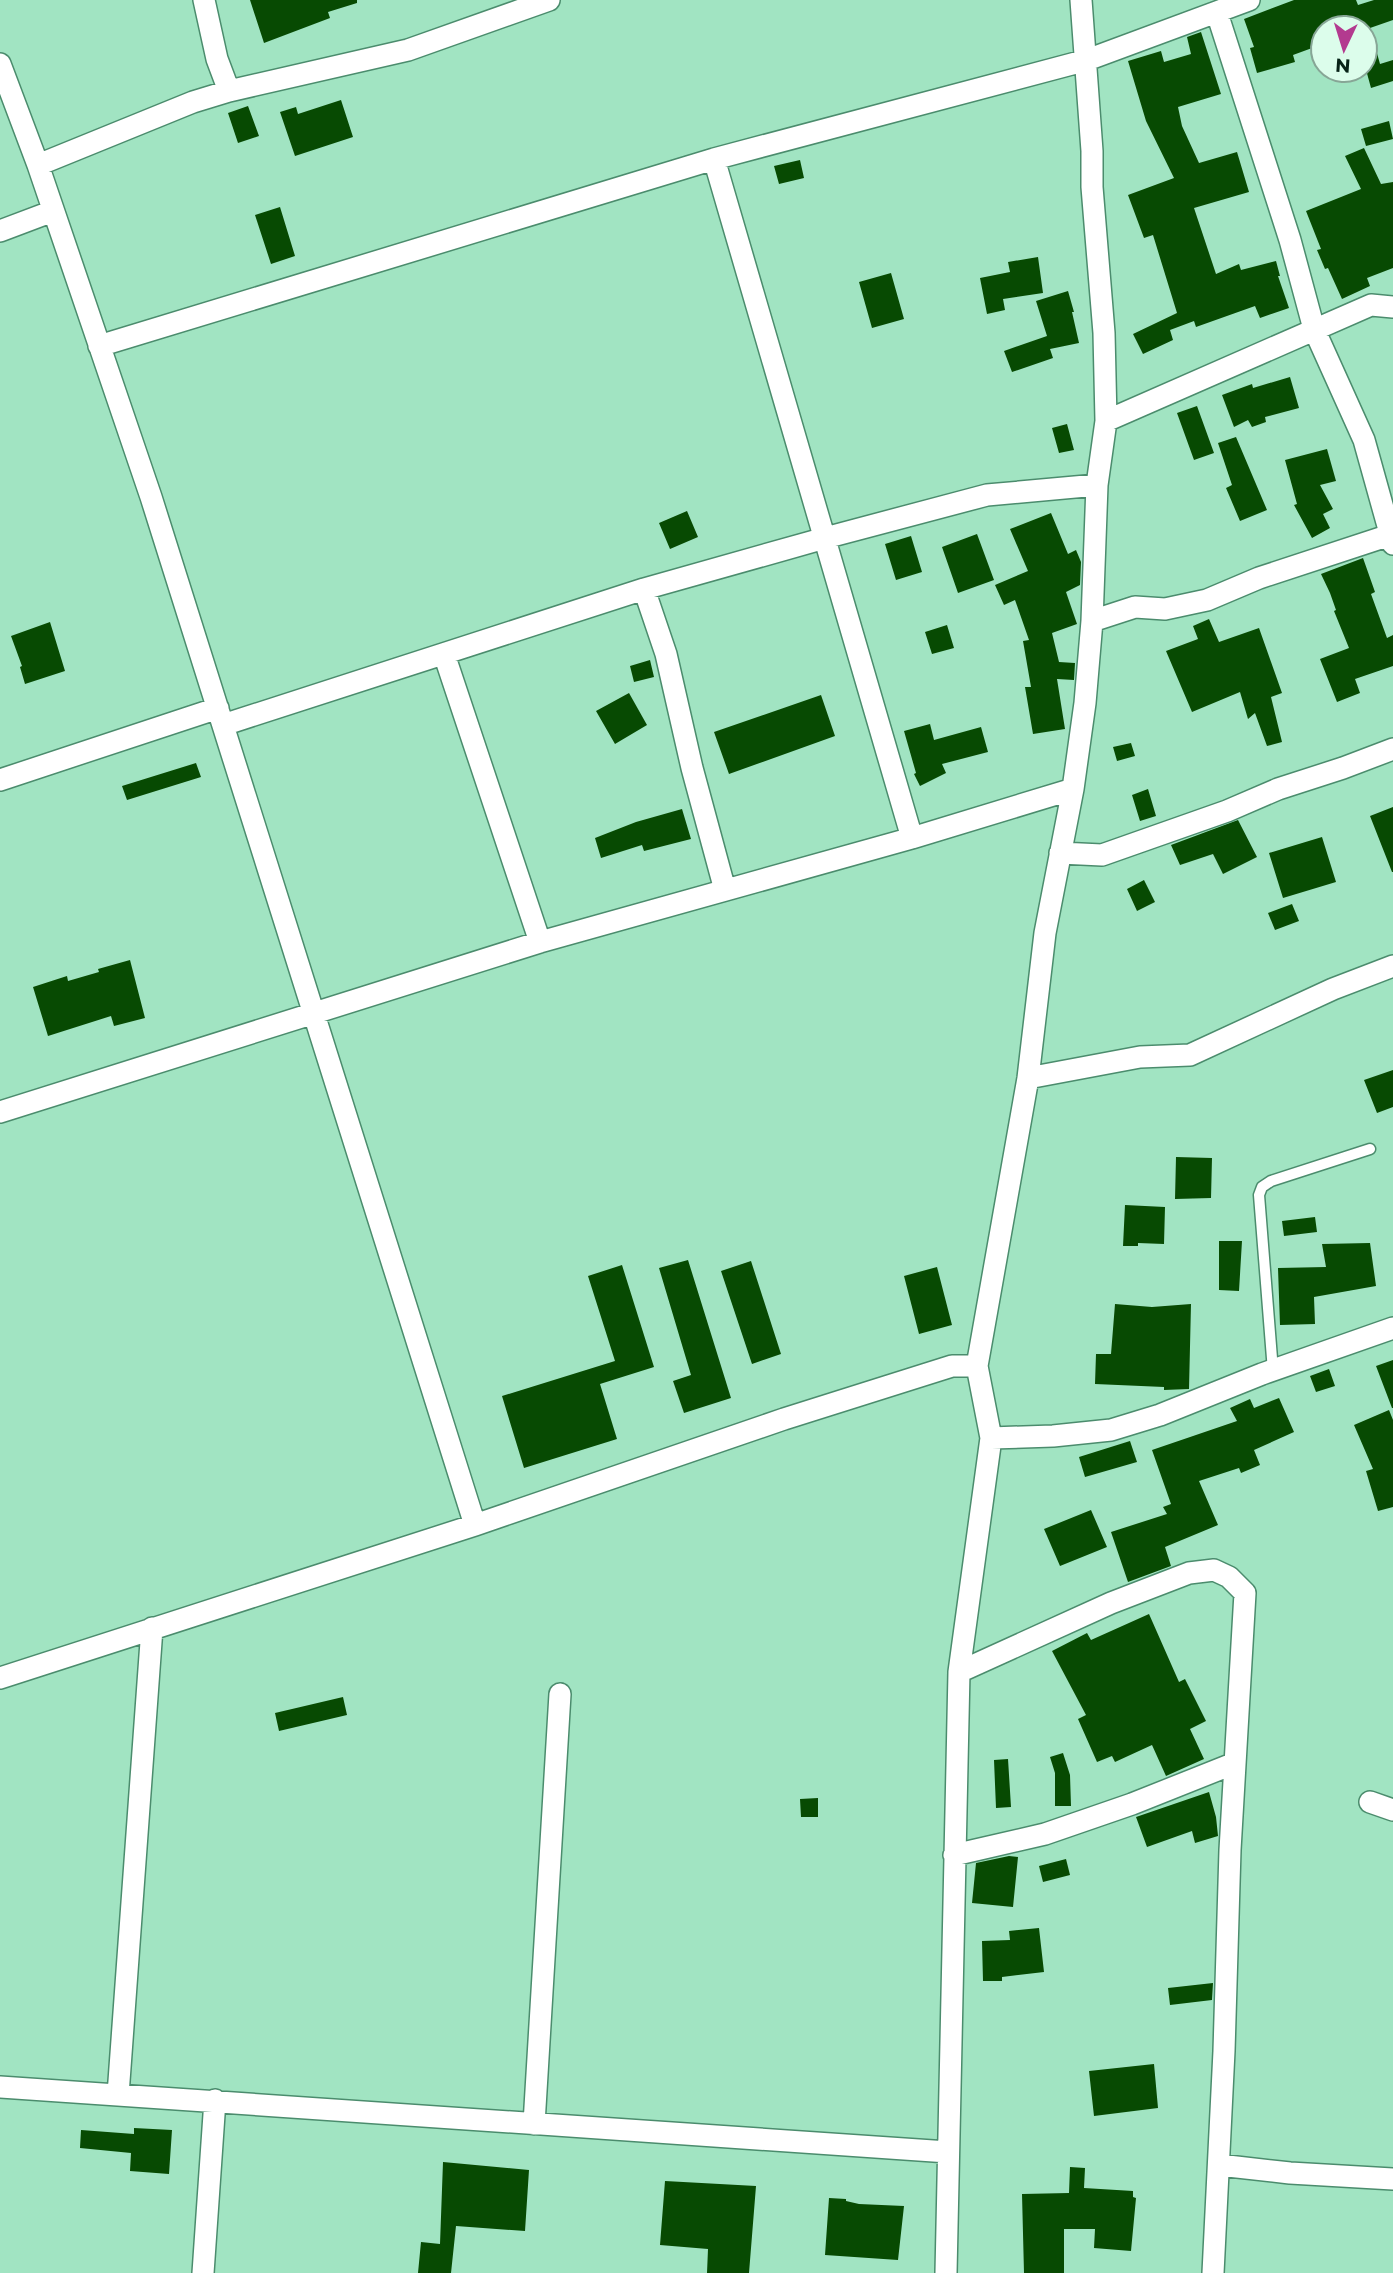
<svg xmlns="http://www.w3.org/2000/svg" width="1393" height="2273" font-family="Montserrat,sans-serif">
	<rect width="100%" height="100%" fill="#a1e4c2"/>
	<path fill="#074a02" d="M 250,0 L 357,0 L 357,3 L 328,12 L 330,18 L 264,43 Z
		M 1294,0 L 1356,0 L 1358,5 L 1374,0 L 1393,0 L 1393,20 L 1370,28 L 1380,64 L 1393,60 L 1393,81 L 1371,88 L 1365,66 L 1365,28 L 1323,28 L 1323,44 L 1293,55 L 1295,62 L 1257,73 L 1250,48 L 1254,47 L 1244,19 Z
		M 1201,32 L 1221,94 L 1178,107 L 1182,126 L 1199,163 L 1237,152 L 1249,192 L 1194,208 L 1216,274 L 1239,264 L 1241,270 L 1276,261 L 1280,276 L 1278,276 L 1289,308 L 1260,318 L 1255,306 L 1196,327 L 1194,321 L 1170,330 L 1173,340 L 1143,354 L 1133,334 L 1177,313 L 1153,235 L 1144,238 L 1128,195 L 1174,178 L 1146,121 L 1128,61 L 1161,51 L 1164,62 L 1191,54 L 1187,37 Z
		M 341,100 L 353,137 L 295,156 L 280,112 L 296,107 L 298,114 Z
		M 248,106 L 259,136 L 238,143 L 228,113 Z
		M 1389,121 L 1393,139 L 1366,146 L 1361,129 Z
		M 1364,148 L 1381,184 L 1393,182 L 1393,268 L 1367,278 L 1370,286 L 1342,299 L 1328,268 L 1325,269 L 1317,250 L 1321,249 L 1306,211 L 1361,189 L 1345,156 Z
		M 800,160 L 804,178 L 779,184 L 774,166 Z
		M 280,207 L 295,256 L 271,264 L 255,215 Z
		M 1038,257 L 1043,293 L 1003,299 L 1005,310 L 987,314 L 980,278 L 1010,272 L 1008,262 Z
		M 891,273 L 904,319 L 872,328 L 859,282 Z
		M 1068,291 L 1074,312 L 1072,312 L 1079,343 L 1050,349 L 1053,358 L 1012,372 L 1004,351 L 1047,336 L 1036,301 Z
		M 1290,377 L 1299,408 L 1265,417 L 1266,422 L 1252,427 L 1248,420 L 1234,427 L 1222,395 L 1252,384 L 1253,388 Z
		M 1197,406 L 1214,453 L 1194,460 L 1177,413 Z
		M 1067,424 L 1074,450 L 1059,453 L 1052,428 Z
		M 1236,437 L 1267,510 L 1240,521 L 1226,488 L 1232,485 L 1218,443 Z
		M 1327,449 L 1336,481 L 1320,485 L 1333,509 L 1323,514 L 1330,528 L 1312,538 L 1294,505 L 1297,504 L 1285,460 Z
		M 687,511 L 698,537 L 670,549 L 659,523 Z
		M 1051,513 L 1068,554 L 1076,550 L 1081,562 L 1080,585 L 1066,592 L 1077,624 L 1052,633 L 1059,662 L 1075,663 L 1074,680 L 1057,679 L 1065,729 L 1033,734 L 1025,687 L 1031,687 L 1023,641 L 1029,640 L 1015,600 L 1004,605 L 995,585 L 1028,571 L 1010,529 Z
		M 977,534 L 994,580 L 958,593 L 942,547 Z
		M 911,536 L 922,572 L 896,580 L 885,544 Z
		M 1363,558 L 1375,592 L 1371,594 L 1387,638 L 1393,635 L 1393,666 L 1355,679 L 1360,693 L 1337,702 L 1320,659 L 1349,648 L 1334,611 L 1336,610 L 1330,593 L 1321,574 Z
		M 1209,619 L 1219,642 L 1259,628 L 1282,693 L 1271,697 L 1282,742 L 1267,746 L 1255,713 L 1248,719 L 1240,692 L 1192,712 L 1166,651 L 1198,639 L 1193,626 Z
		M 50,622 L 65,671 L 25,684 L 20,667 L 22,666 L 11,636 Z
		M 947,625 L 954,648 L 932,654 L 925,632 Z
		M 650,660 L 654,677 L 634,682 L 630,666 Z
		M 629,693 L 647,725 L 615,744 L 596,711 Z
		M 821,695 L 835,736 L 729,774 L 714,732 Z
		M 930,724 L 934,740 L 981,727 L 988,752 L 942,764 L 946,773 L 920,786 L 914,774 L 916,773 L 904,731 Z
		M 1131,743 L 1135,756 L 1117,761 L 1113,747 Z
		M 196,763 L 201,777 L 127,800 L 122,786 Z
		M 1148,789 L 1156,816 L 1140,821 L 1132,795 Z
		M 1393,807 L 1393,872 L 1392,872 L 1370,816 Z
		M 682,809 L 691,839 L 644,851 L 642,845 L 601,858 L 595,838 L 636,822 Z
		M 1238,820 L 1257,857 L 1223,874 L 1213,854 L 1180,865 L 1171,845 Z
		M 1322,837 L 1336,882 L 1283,898 L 1269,853 Z
		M 1144,880 L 1155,902 L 1137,911 L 1127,889 Z
		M 1292,904 L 1299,921 L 1275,930 L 1268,913 Z
		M 130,960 L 145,1018 L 114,1026 L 111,1016 L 48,1036 L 33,987 L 67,976 L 68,981 L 99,972 L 98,969 Z
		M 1393,1070 L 1393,1107 L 1377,1113 L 1364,1080 Z
		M 1176,1157 L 1212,1158 L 1211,1198 L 1175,1199 Z
		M 1125,1205 L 1165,1207 L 1164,1244 L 1138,1243 L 1138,1246 L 1123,1246 Z
		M 1315,1217 L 1317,1232 L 1284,1236 L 1282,1221 Z
		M 1219,1241 L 1242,1241 L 1239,1291 L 1219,1290 Z
		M 1370,1243 L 1376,1286 L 1314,1297 L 1315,1324 L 1280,1325 L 1278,1268 L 1326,1267 L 1322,1244 Z
		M 688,1260 L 731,1398 L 684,1413 L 673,1381 L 691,1375 L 659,1268 Z
		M 751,1261 L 781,1354 L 752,1364 L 721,1271 Z
		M 622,1265 L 654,1367 L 600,1384 L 617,1439 L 524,1468 L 502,1396 L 615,1361 L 588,1276 Z
		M 937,1267 L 952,1325 L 919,1334 L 904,1276 Z
		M 1115,1304 L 1152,1307 L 1191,1304 L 1189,1389 L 1164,1390 L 1164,1387 L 1095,1384 L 1096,1354 L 1111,1354 Z
		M 1393,1360 L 1393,1408 L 1392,1408 L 1376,1366 Z
		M 1329,1369 L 1335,1386 L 1316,1392 L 1310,1376 Z
		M 1279,1398 L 1294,1432 L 1254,1450 L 1260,1465 L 1241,1473 L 1239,1468 L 1199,1481 L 1218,1525 L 1165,1547 L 1171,1566 L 1128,1582 L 1111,1532 L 1167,1514 L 1163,1507 L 1171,1504 L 1152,1450 L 1237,1421 L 1230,1408 L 1250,1399 L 1254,1408 Z
		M 1389,1410 L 1393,1420 L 1393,1507 L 1378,1511 L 1366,1471 L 1373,1469 L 1354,1425 Z
		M 1130,1441 L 1137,1462 L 1085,1477 L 1079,1457 Z
		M 1091,1510 L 1107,1547 L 1060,1566 L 1044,1529 Z
		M 1149,1614 L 1179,1682 L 1185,1679 L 1206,1721 L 1190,1729 L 1204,1759 L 1166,1776 L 1152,1745 L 1115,1762 L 1112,1756 L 1097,1762 L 1078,1719 L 1086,1715 L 1052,1651 L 1087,1633 L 1091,1640 Z
		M 343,1697 L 347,1715 L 279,1731 L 275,1713 Z
		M 1063,1753 L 1070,1775 L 1071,1806 L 1055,1806 L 1055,1773 L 1050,1757 Z
		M 1008,1759 L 1011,1807 L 996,1808 L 994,1760 Z
		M 1209,1792 L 1216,1817 L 1218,1836 L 1195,1843 L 1192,1831 L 1147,1847 L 1136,1817 Z
		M 818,1798 L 818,1817 L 801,1817 L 800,1799 Z
		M 1009,1856 L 1018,1857 L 1013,1907 L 972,1903 L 976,1863 Z
		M 1066,1859 L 1070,1875 L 1043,1882 L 1039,1866 Z
		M 1039,1928 L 1044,1972 L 1002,1977 L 1002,1981 L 983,1981 L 982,1941 L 1010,1940 L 1009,1931 Z
		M 1213,1983 L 1212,2000 L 1170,2005 L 1168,1988 Z
		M 1154,2064 L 1158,2108 L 1094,2116 L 1089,2071 Z
		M 134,2128 L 172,2130 L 169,2174 L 130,2171 L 131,2153 L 80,2148 L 81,2130 L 134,2134 Z
		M 443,2162 L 529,2170 L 525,2231 L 456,2226 L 451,2273 L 418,2273 L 421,2242 L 440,2244 Z
		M 1070,2167 L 1085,2168 L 1084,2188 L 1133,2191 L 1133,2197 L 1136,2198 L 1131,2251 L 1094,2248 L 1095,2229 L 1064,2229 L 1064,2273 L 1024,2273 L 1022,2194 L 1069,2193 Z
		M 665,2181 L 756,2186 L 749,2273 L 707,2273 L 708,2249 L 660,2245 Z
		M 829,2198 L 846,2199 L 846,2201 L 859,2204 L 904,2206 L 898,2260 L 825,2255 Z"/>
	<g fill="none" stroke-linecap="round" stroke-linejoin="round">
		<defs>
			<path id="service" d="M 1273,1371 L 1259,1195 L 1262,1187 L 1271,1181 L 1370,1149"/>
			<path id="minor" d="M 204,0 L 217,59 L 229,91
				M 1217,13 L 1290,240 L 1314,329 L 1364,440 L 1393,544
				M 0,64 L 38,165 L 151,497 L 475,1525
				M 714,159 L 912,838
				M 38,165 L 193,102 L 229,91 L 408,50 L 549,0
				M 0,231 L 53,211
				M 99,346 L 714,159 L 1087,60 L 1249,0
				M 1106,421 L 1371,305 L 1393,307
				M 644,589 L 666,654 L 692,768 L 725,890
				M 1092,621 L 1135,607 L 1165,609 L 1207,600 L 1259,578 L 1390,535
				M 444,654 L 540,942
				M 223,725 L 644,589 L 825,538 L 987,495 L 1097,485
				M 0,780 L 218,708
				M 1060,853 L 1102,855 L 1227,811 L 1278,789 L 1343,768 L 1393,749
				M 1028,1078 L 1140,1057 L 1190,1055 L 1333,989 L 1393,966
				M 0,1112 L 540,942 L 912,838 L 1073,789
				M 991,1438 L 1053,1436 L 1111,1430 L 1160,1415 L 1262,1374 L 1393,1328
				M 959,1672 L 1111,1603 L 1189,1573 L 1214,1570 L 1229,1577 L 1245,1593 L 1230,1850 L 1224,2051 L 1213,2273
				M 0,1678 L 475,1525 L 784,1419 L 952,1366 L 977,1366
				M 1370,1802 L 1393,1810
				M 954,1855 L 1045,1834 L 1132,1804 L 1235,1763
				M 0,2087 L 948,2152
				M 118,2095 L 152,1628
				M 534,2124 L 560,1694
				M 1219,2165 L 1290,2173 L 1393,2179
				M 203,2273 L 215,2100
				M 946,2273 L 959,1672 L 991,1438 L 977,1366 L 1028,1078 L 1045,933 L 1073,789 L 1085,703 L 1092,621 L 1097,485 L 1106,421 L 1104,333 L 1092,187 L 1092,151 L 1081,0"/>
		</defs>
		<use href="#service" stroke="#4b8c6d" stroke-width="13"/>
		<use href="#minor" stroke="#4b8c6d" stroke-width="24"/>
		<use href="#service" stroke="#fff" stroke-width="10"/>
		<use href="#minor" stroke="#fff" stroke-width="21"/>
	</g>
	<g transform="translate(1344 49) rotate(184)"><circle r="33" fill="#dcfdeb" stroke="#87a696" stroke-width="2"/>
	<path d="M0-5L12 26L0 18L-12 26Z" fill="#b33a8f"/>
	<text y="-10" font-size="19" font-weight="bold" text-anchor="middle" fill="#072317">N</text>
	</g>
</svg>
